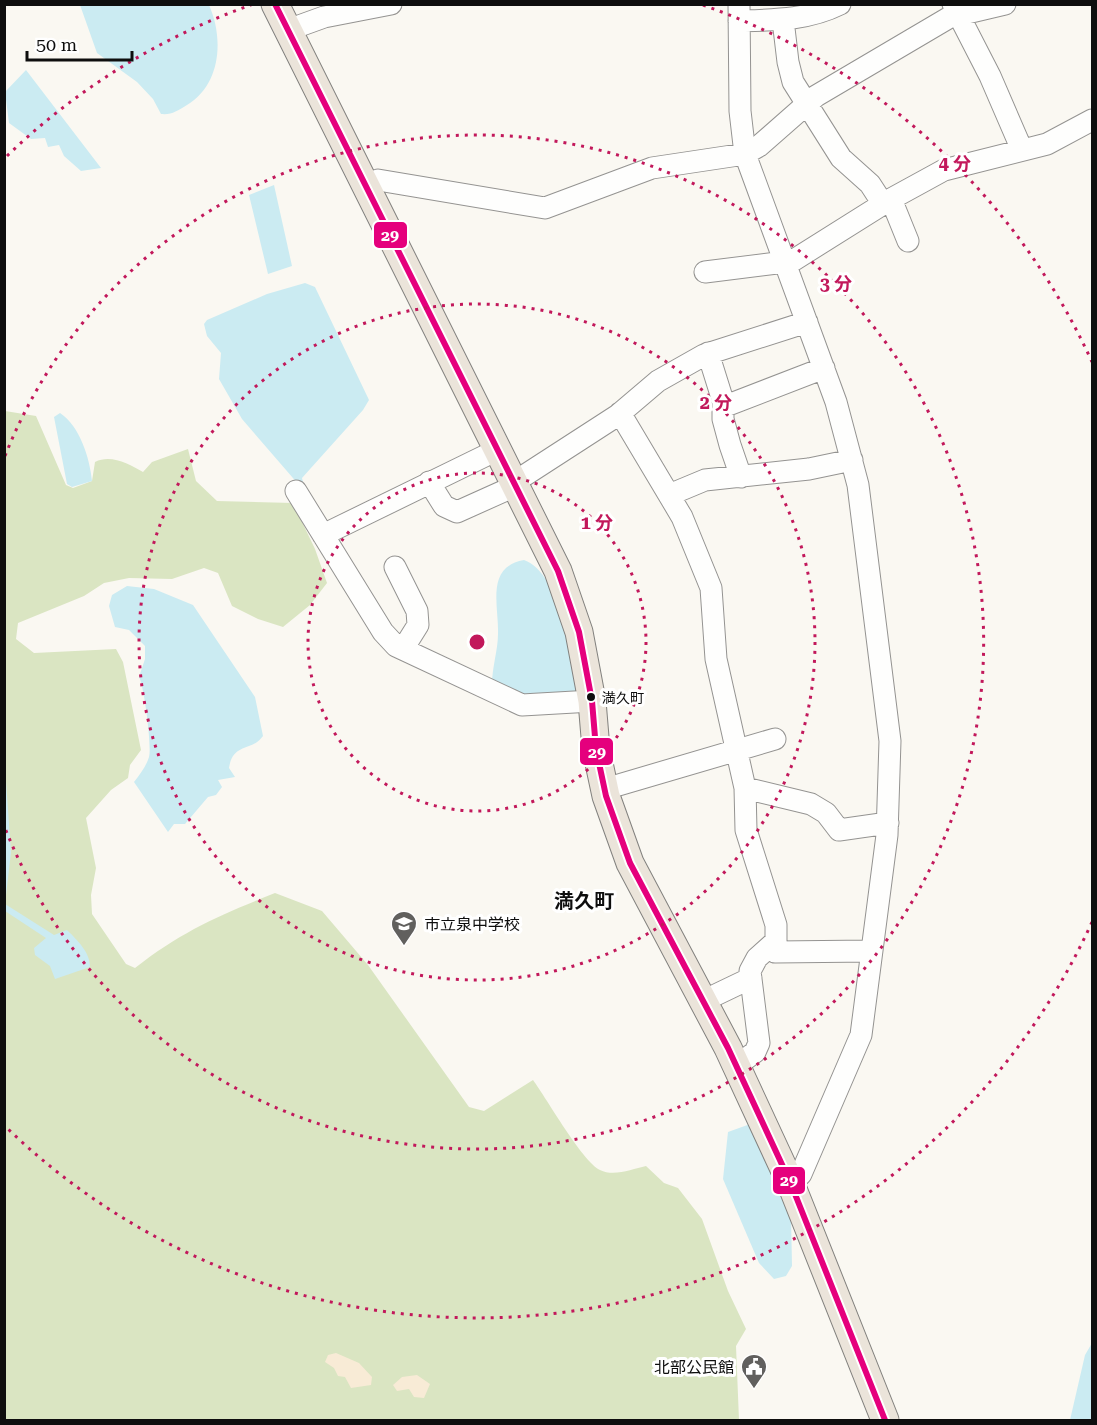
<svg xmlns="http://www.w3.org/2000/svg" width="1097" height="1425" font-family="'Roboto Serif','Noto Sans JP',serif">
	<rect width="100%" height="100%" fill="#faf8f2"/>
	<path fill="#dae5c2" d="M 5,411 L 36,416 L 66,485 L 73,488 L 92,481 L 95,462 C 111,454 129,464 143,472 L 152,462 L 188,449 L 196,481 L 217,501 L 293,503 L 315,549 L 327,583 L 310,605 L 283,627 L 258,619 L 232,606 L 218,573 L 204,568 L 172,579 L 129,578 L 104,583 L 84,596 L 18,623 L 16,639 L 34,653 L 116,649 L 123,662 L 141,750 L 130,765 L 128,778 L 111,790 L 86,818 L 96,868 L 91,895 L 92,914 L 126,964 L 135,968 C 182,931 220,915 275,893 L 322,911 L 368,965 L 469,1107 L 484,1111 L 533,1080 C 547,1099 582,1161 600,1170 C 614,1177 632,1169 646,1166 L 664,1183 L 678,1188 L 702,1219 L 728,1291 L 746,1329 L 736,1346 L 739,1420 L 5,1420 Z"/>
	<path fill="#f8ebd6" d="M 336,1353 L 359,1363 L 372,1377 L 371,1385 L 351,1388 L 345,1377 L 338,1376 L 334,1368 L 325,1362 L 328,1355 Z
		M 417,1375 L 430,1384 L 424,1398 L 414,1397 L 409,1389 L 397,1391 L 393,1385 L 402,1377 Z"/>
	<path fill="#cbebf2" d="M 80,5 L 209,5 C 224,38 221,85 187,105 C 177,111 172,115 161,114 L 153,99 L 137,82 L 97,53 Z
		M 26,70 L 101,168 L 81,171 L 64,156 L 59,145 L 48,147 L 45,138 L 31,139 L 9,123 L 5,92 Z
		M 274,185 L 292,266 L 268,274 L 249,195 Z
		M 305,283 L 315,287 L 369,400 L 363,410 L 302,478 L 303,482 L 299,485 L 242,419 L 219,379 L 221,353 L 207,336 L 204,324 L 207,320 L 267,294 Z
		M 60,413 C 80,426 90,459 92,481 L 72,487 L 67,484 L 54,417 Z
		M 524,560 C 561,573 572,659 580,694 L 523,699 L 492,685 C 492,667 498,650 498,634 C 499,606 485,567 524,560 Z
		M 127,586 L 154,589 L 193,605 L 255,697 L 263,736 C 252,752 233,742 229,768 L 235,777 L 218,780 L 222,787 L 216,795 L 208,797 L 185,824 L 174,824 L 168,832 L 134,782 C 140,774 146,767 149,757 C 152,747 144,685 139,677 L 145,659 L 145,646 L 129,630 L 115,627 L 109,606 L 112,595 Z
		M 4,753 L 11,852 L 5,904 L 54,935 L 67,930 C 77,940 90,952 90,967 L 55,979 L 50,966 L 35,955 L 34,948 L 46,938 L 5,911 Z
		M 753,1123 L 791,1215 L 792,1266 L 786,1276 L 774,1279 L 759,1263 L 723,1179 L 728,1132 Z
		M 1092,1343 L 1092,1420 L 1070,1420 L 1085,1355 Z"/>
	<g fill="none" stroke-linecap="round" stroke-linejoin="round">
		<defs>
			<path id="minor" d="M 739,4 L 740,111 L 745,154 L 836,402 L 858,485 L 890,741 L 887,835 L 861,1035 L 801,1174 L 791,1184
				M 953,4 L 990,76 L 1022,150
				M 783,20 L 788,62 L 793,82 L 841,158 L 870,184 L 883,204
				M 739,21 C 775,20 808,20 840,4
				M 288,30 L 324,17 L 391,4
				M 366,185 L 378,180 L 545,208 L 652,168 L 745,154 L 759,146 L 816,96 L 950,17 L 1005,4
				M 891,199 L 908,241
				M 786,265 L 891,199 L 944,170 L 1047,144 L 1092,120
				M 705,272 L 785,262
				M 708,353 L 723,401 L 723,419 L 730,445 L 741,477
				M 723,407 L 824,368
				M 620,413 L 682,517 L 711,588 L 716,659 L 745,788 L 746,830 L 776,925 L 776,941 L 757,958 L 750,971 L 759,1043 L 755,1052 L 736,1066
				M 516,481 L 618,415 L 658,381 L 704,355 L 807,322
				M 429,482 L 444,506 L 457,512 L 517,485
				M 296,491 L 383,632 L 396,646 L 522,705 L 592,701
				M 669,495 L 705,480 L 809,469 L 852,460
				M 323,535 L 499,449
				M 395,567 L 417,611 L 418,625 L 403,649
				M 745,788 L 811,804 L 826,813 L 839,830 L 888,823
				M 605,789 L 775,739
				M 771,948 L 775,952 L 871,951
				M 703,1001 L 751,978"/>
			<path id="major" d="M 275,4 L 558,571 L 579,632 L 592,701 L 596,749 L 606,796 L 630,863 L 728,1048 L 791,1184 L 885,1420"/>
		</defs>
		<use href="#minor" stroke="#949391" stroke-width="23"/>
		<use href="#major" stroke="#82817e" stroke-width="29"/>
		<use href="#minor" stroke="#fefefd" stroke-width="21"/>
		<use href="#major" stroke="#ebe4da" stroke-width="27"/>
		<defs>
			<path id="bus-1" d="M 275,4 L 558,571 L 579,632 L 592,701 L 596,749 L 606,796 L 630,863 L 728,1048 L 791,1184 L 885,1420"/>
		</defs>
		<use href="#bus-1" stroke="#fff" stroke-width="10"/>
		<use href="#bus-1" stroke="#e5007d" stroke-width="6"/>
	</g>
	<g fill="none" stroke="#c2185b" stroke-width="3" stroke-dasharray="3 6">
		<circle cx="477" cy="642" r="169"/>
		<circle cx="477" cy="642" r="338"/>
		<path d="M5 456A507 507 0 1 1 5 828"/>
		<path d="M1092 922A676 676 0 0 1 7 1128M7 156A676 676 0 0 1 251 5M703 5A676 676 0 0 1 1092 362"/>
	</g>
	<defs>
		<symbol id="school-pin" viewBox="-11 -11 22 30"><path d="M0 17L-7.5 6A9.5 9.5 0 1 1 7.5 6Z" fill="#61605e" stroke="#fff"/><path d="M0-5L7-2L0 1L-7-2ZM-4 1L0 2.5L4 1V4Q0 6-4 4Z" fill="#fff"/></symbol>
		<symbol id="civic-pin" viewBox="-11 -11 22 30"><path d="M0 17L-7.5 6A9.5 9.5 0 1 1 7.5 6Z" fill="#61605e" stroke="#fff"/><path d="M-.6-6.5H3V-4.5H.6V-3L4-1V1h2V6H-6V1h2V-1L-.6-3ZM-1.2 2.5V6h2.4V2.5Z" fill="#fff"/></symbol>
	</defs>
	<g fill-rule="evenodd">
		<use href="#school-pin" x="389" y="909" width="30" height="40"/>
		<use href="#civic-pin" x="739" y="1352" width="30" height="40"/>
	</g>
	<circle fill="#0e0e0e" stroke="#fff" stroke-width="2" cx="591" cy="697" r="5"/>
	<g text-anchor="middle" stroke-width="6" stroke-linejoin="round" paint-order="stroke">
		<g font-size="14" fill="#0e0e0e" stroke="#fff" text-anchor="start">
			<text x="602" y="703">満久町</text>
		</g>
		<g font-size="16" fill="#0e0e0e" stroke="#fff" text-anchor="start">
			<text x="424" y="930">市立泉中学校</text>
			<text x="734" y="1373" text-anchor="end">北部公民館</text>
		</g>
		<g font-size="20" font-weight="bold" fill="#0e0e0e" stroke="#fff">
			<text x="584" y="908">満久町</text>
		</g>
	</g>
	<circle cx="477" cy="642" r="9" fill="#c2185b" stroke="#fff" stroke-width="3"/>
	<g font-size="18" text-anchor="middle" font-weight="bold" fill="#c2185b" stroke="#fff" stroke-width="6" stroke-linejoin="round" paint-order="stroke">
		<text x="955" y="170">4 分</text>
		<text x="836" y="290">3 分</text>
		<text x="716" y="409">2 分</text>
		<text x="597" y="529">1 分</text>
	</g>
	<g stroke="#fff" stroke-width="2">
		<rect x="373" y="221" width="35" height="28" rx="6" fill="#e5007d"/>
		<rect x="579" y="737" width="35" height="29" rx="6" fill="#e5007d"/>
		<rect x="772" y="1166" width="34" height="29" rx="6" fill="#e5007d"/>
	</g>
	<g font-size="16" text-anchor="middle" font-weight="bold" fill="#fff">
		<text x="390" y="241">29</text>
		<text x="597" y="758">29</text>
		<text x="789" y="1186">29</text>
	</g>
	<rect width="1097" height="1425" fill="none" stroke="#0e0e0e" stroke-width="12"/>
	<path d="M27 51v9h105v-9" fill="none" stroke="#0e0e0e" stroke-width="3"/>
	<text x="36" y="51" font-size="18" fill="#0e0e0e" stroke="#ffffff" stroke-width="4.5" paint-order="stroke">50 m</text>
</svg>
